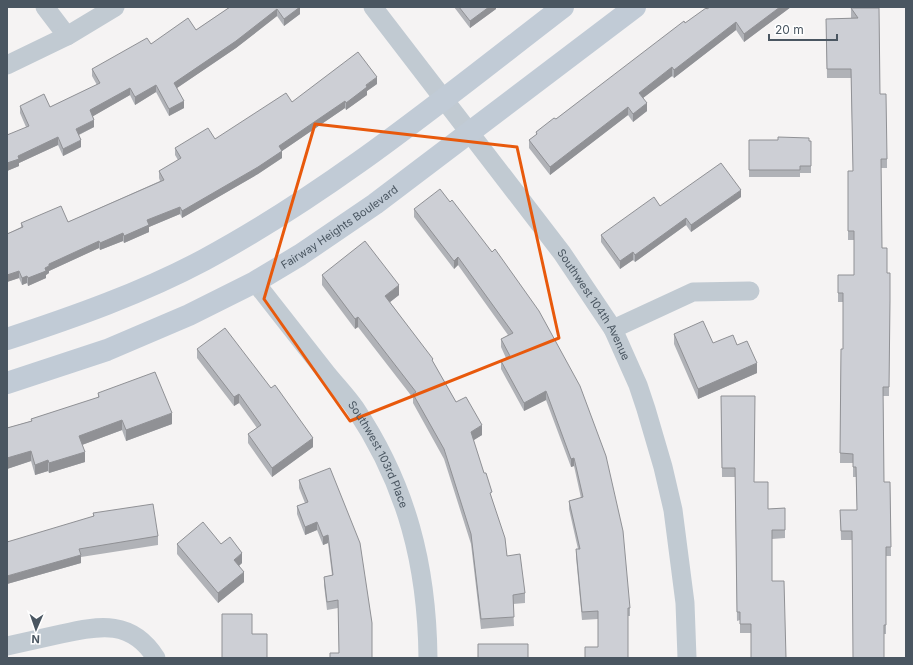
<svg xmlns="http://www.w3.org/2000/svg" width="913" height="665" font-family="Inter,sans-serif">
	<rect width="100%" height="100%" fill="#f5f3f3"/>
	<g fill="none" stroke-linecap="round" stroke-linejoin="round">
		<g stroke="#c1cad2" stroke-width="19">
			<path d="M 45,7 L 67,36"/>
			<path id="s1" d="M 373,7 L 562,253 L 613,329 L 638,385 L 646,409 L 663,467 L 673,510 L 685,603 L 687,658"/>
			<path d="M 7,65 L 67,36 L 115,7"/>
			<path id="s2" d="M 255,282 C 278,311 301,341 324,370 C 334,383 346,395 355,408 C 407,486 427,565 428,658"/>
			<path d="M 613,329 L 693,292 L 750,291"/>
			<path d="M 7,646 C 25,642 43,638 61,634 C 100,625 132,620 156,658"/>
		</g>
		<g stroke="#c1cbd6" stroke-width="22">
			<path d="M 7,339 C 74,317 142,293 204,260 C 334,190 447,96 563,7"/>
			<path id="s3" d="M 7,383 L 107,350 L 189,315 L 255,282 L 300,255 L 375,204 L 635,7"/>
		</g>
	</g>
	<path fill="#b0b2b7" d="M 230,7 L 300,7 L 300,14 L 284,26 L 277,16 L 236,48 L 177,88 L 184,108 L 169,116 L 156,92 L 135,105 L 130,95 L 93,116 L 94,127 L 79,135 L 81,147 L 63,156 L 58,145 L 19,163 L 19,166 L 7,171 L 26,127 L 20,113 L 20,106 L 50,107 L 97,85 L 92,76 L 92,69 L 151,44 L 196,30 Z
		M 454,7 L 496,7 L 496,9 L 470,28 Z
		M 791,7 L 744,42 L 736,30 L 674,78 L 672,76 L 643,98 L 647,111 L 633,122 L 628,115 L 550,175 L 529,148 L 529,140 L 536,135 L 536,132 L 556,119 L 685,23 L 707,9 Z
		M 851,8 L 879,8 L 880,94 L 887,159 L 887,168 L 881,168 L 882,248 L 887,273 L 890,273 L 889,396 L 883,396 L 884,482 L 890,482 L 891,556 L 886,556 L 886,634 L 884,634 L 852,540 L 841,540 L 840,510 L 857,510 L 856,477 L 853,477 L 853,463 L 840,463 L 841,349 L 843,349 L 843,302 L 838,302 L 838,275 L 854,275 L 854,240 L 848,240 L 848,171 L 853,171 L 851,78 L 827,78 L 826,19 L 851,18 Z
		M 377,84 L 367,91 L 367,95 L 346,110 L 345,108 L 282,151 L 282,158 L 258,174 L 182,218 L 180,214 L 149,227 L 149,232 L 124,243 L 123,241 L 100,250 L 99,248 L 49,271 L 49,273 L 46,275 L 46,278 L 28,286 L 27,283 L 22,285 L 19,278 L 7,282 L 7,234 L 21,227 L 21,223 L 68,222 L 160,181 L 159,178 L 159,171 L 178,160 L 175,155 L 175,148 L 215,139 L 292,102 Z
		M 749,140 L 811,141 L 811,173 L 800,173 L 800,177 L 749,177 Z
		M 741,197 L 691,232 L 686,225 L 635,262 L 633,260 L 620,269 L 601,242 L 601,235 L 660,206 Z
		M 450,202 L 492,252 L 495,249 L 630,608 L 630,616 L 628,616 L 598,647 L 598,619 L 582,620 L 576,557 L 576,549 L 578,549 L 569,509 L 569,501 L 581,498 L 574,466 L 571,467 L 546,400 L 524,411 L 501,369 L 501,361 L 506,358 L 501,347 L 501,339 L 508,335 L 458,265 L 454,269 L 414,217 L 414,209 Z
		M 322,275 L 399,295 L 390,302 L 433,362 L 456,402 L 482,435 L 473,440 L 492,499 L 507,556 L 525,593 L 525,603 L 513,604 L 514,626 L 481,629 L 471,544 L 444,459 L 413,403 L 413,398 L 358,327 L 355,329 L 322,285 Z
		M 674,334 L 713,343 L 737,345 L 757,373 L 698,399 L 674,344 Z
		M 197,349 L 313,447 L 272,477 L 248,443 L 248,434 L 257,428 L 239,403 L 234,406 L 197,358 Z
		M 98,393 L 172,424 L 126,441 L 122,430 L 82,445 L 85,462 L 49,473 L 48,471 L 35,475 L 31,461 L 7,469 L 7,428 L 31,421 L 31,419 L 98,398 Z
		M 721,396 L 754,482 L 768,509 L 785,508 L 785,538 L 772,539 L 751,633 L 740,633 L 740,620 L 737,621 L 735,477 L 722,477 Z
		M 299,480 L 360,543 L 339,653 L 338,608 L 327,610 L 324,585 L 324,577 L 332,575 L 328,543 L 323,545 L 317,530 L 305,535 L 297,514 L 297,506 L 305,503 L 299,488 Z
		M 93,513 L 158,536 L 158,545 L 81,557 L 81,563 L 7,584 L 93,517 Z
		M 177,544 L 221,544 L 242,563 L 239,566 L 244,582 L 218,603 L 177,554 Z"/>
	<path fill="#909195" d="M 300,7 L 300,14 L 284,26 L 284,19 Z
		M 489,7 L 496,7 L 496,9 L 470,28 L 470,21 Z
		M 780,7 L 791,7 L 744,42 L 744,34 Z
		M 277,9 L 277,16 L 236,48 L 174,90 L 174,83 Z
		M 736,22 L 736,30 L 674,78 L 674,70 Z
		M 672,67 L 672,76 L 639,101 L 639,93 Z
		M 377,77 L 377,84 L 367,91 L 367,95 L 346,110 L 346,103 L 366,85 Z
		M 156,85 L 156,92 L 135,105 L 135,97 Z
		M 130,88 L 130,95 L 90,118 L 90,110 Z
		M 184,101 L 184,108 L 169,116 L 169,109 Z
		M 345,101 L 345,108 L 282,151 L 282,158 L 258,174 L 182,218 L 182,211 L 279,146 Z
		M 647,103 L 647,111 L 633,122 L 633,114 Z
		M 628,107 L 628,115 L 550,175 L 550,167 Z
		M 94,120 L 94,127 L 76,136 L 76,129 Z
		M 58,137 L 58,145 L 19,163 L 19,166 L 7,171 L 7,163 L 18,156 Z
		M 81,140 L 81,147 L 63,156 L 63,149 Z
		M 741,190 L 741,197 L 691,232 L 691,225 Z
		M 180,207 L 180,214 L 149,227 L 149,232 L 124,243 L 124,236 L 147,220 Z
		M 686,218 L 686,225 L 635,262 L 635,255 Z
		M 123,233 L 123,241 L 100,250 L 100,243 Z
		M 99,241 L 99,248 L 49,271 L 49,273 L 46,275 L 46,278 L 28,286 L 28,278 L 45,268 L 49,264 Z
		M 633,252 L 633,260 L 620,269 L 620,261 Z
		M 458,257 L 458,265 L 454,269 L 454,261 Z
		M 19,271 L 19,278 L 7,282 L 7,275 Z
		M 27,276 L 27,283 L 22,285 L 22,278 Z
		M 399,285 L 399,295 L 385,306 L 385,296 Z
		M 358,317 L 358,327 L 355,329 L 355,319 Z
		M 757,363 L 757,373 L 698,399 L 698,389 Z
		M 546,391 L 546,400 L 524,411 L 524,403 Z
		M 239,394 L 239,403 L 234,406 L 234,397 Z
		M 172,413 L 172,424 L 126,441 L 126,430 Z
		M 122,420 L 122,430 L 79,446 L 79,436 Z
		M 482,425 L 482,435 L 471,442 L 471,432 Z
		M 313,438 L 313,447 L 272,477 L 272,468 Z
		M 31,451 L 31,461 L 7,469 L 7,458 Z
		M 85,452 L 85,462 L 49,473 L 49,463 Z
		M 574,458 L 574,466 L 571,467 L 571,459 Z
		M 48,460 L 48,471 L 35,475 L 35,465 Z
		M 317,522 L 317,530 L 305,535 L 305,527 Z
		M 328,535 L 328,543 L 323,545 L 323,537 Z
		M 242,553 L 242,563 L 234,570 L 234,560 Z
		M 81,555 L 81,563 L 7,584 L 7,576 Z
		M 244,572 L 244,582 L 218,603 L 218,593 Z"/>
	<path fill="#cdcfd5" stroke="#909195" d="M 230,7 L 300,7 L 284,19 L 277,9 L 236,41 L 174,83 L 184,101 L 169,109 L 156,85 L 135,97 L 130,88 L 90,110 L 94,120 L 76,129 L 81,140 L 63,149 L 58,137 L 18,156 L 19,159 L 7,163 L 7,135 L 29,126 L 20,106 L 44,94 L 50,107 L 100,83 L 92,69 L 147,38 L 151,44 L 188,18 L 196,30 Z
		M 459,7 L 489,7 L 470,21 Z
		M 710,7 L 780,7 L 744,34 L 736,22 L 674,70 L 672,67 L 639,93 L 647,103 L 633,114 L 628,107 L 550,167 L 529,140 L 537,134 L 536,132 L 554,118 L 556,119 L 684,21 L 685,23 L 706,8 L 707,9 Z
		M 851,8 L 879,8 L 880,94 L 886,94 L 887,159 L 881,159 L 882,248 L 887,248 L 887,273 L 890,273 L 890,301 L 889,387 L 883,387 L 884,482 L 890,482 L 891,547 L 886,547 L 886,625 L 884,625 L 884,658 L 853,658 L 852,531 L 841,531 L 840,510 L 857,510 L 856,467 L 853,467 L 853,454 L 840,453 L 841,349 L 843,349 L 843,293 L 838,293 L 838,275 L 854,275 L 854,231 L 848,231 L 848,171 L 853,171 L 851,69 L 827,69 L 826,19 L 858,18 Z
		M 358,52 L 377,77 L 366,85 L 367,87 L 346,103 L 345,101 L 279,146 L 282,151 L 258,167 L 182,211 L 180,207 L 147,220 L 149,225 L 124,236 L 123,233 L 100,243 L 99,241 L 49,264 L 49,266 L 45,268 L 46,271 L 28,278 L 27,276 L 22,278 L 19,271 L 7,275 L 7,234 L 23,227 L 21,223 L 61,206 L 68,222 L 164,180 L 159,171 L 181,158 L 175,148 L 208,128 L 215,139 L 286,93 L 292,102 Z
		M 778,137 L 809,138 L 809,141 L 811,141 L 811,166 L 800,166 L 800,170 L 749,170 L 749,140 L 778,140 Z
		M 721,163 L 741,190 L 691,225 L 686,218 L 635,255 L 633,252 L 620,261 L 601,235 L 654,197 L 660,206 Z
		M 440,189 L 450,202 L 452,200 L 492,252 L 495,249 L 539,311 L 580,386 L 606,456 L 623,531 L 630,608 L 628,608 L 628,658 L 585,658 L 585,647 L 598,647 L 598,611 L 582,612 L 576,549 L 580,549 L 569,501 L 583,497 L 574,458 L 571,459 L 546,391 L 524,403 L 501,361 L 510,356 L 501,339 L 513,333 L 458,257 L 454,261 L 414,209 Z
		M 365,241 L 399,285 L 385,296 L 433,359 L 432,360 L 456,402 L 466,397 L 482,425 L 471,432 L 484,473 L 486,473 L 492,492 L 490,493 L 505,538 L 507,556 L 520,554 L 525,593 L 513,595 L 514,617 L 481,619 L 471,534 L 444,449 L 413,394 L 416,392 L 358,317 L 355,319 L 322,275 Z
		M 703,321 L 713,343 L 733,335 L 737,345 L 747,341 L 757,363 L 698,389 L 674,334 Z
		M 225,328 L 271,388 L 275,385 L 313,438 L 272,468 L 248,434 L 261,425 L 239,394 L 234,397 L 197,349 Z
		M 155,372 L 172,413 L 126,430 L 122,420 L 79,436 L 85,452 L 49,463 L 48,460 L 35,465 L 31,451 L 7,458 L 7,428 L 32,421 L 31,419 L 99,397 L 98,393 Z
		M 721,396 L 755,396 L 754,482 L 768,482 L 768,509 L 785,508 L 785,530 L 772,530 L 772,581 L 784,581 L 786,658 L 751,658 L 751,624 L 740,624 L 740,612 L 737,612 L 735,468 L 722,468 Z
		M 330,468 L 360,543 L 372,623 L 372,658 L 330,658 L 330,653 L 339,653 L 338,600 L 327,602 L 324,577 L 333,575 L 328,535 L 323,537 L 317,522 L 305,527 L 297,506 L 308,502 L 299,480 Z
		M 153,504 L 158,536 L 79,549 L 81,555 L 7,576 L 7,542 L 94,516 L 93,513 Z
		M 203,522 L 221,544 L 230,537 L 242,553 L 234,560 L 244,572 L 218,593 L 177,544 Z
		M 222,614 L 252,614 L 252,634 L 267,634 L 267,658 L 222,658 Z
		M 478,644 L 528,644 L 528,658 L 478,658 Z"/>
	<path fill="none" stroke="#e8590c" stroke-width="3" stroke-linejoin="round" d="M 315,124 L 517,147 L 559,338 L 350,421 L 264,299 Z"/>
	<g text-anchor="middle" stroke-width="3" stroke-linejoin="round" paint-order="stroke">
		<g font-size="11" fill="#4a5661" stroke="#fff">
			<text dy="4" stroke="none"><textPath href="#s3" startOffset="369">Fairway Heights Boulevard</textPath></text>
			<text dy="4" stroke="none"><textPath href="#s1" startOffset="371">Southwest 104th Avenue</textPath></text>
			<text dy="4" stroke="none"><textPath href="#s2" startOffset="213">Southwest 103rd Place</textPath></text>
		</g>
	</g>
	<rect width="913" height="665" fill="none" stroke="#4a5661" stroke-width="16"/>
	<g transform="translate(36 629) rotate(182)" stroke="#ffffff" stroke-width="3" paint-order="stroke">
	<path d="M0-3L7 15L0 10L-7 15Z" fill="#4a5661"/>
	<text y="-6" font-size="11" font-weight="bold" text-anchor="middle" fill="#4a5661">N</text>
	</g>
	<path d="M769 34v6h68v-6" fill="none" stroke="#4a5661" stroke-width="2"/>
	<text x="775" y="34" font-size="12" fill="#4a5661" stroke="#ffffff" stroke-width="3" paint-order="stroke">20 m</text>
</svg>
